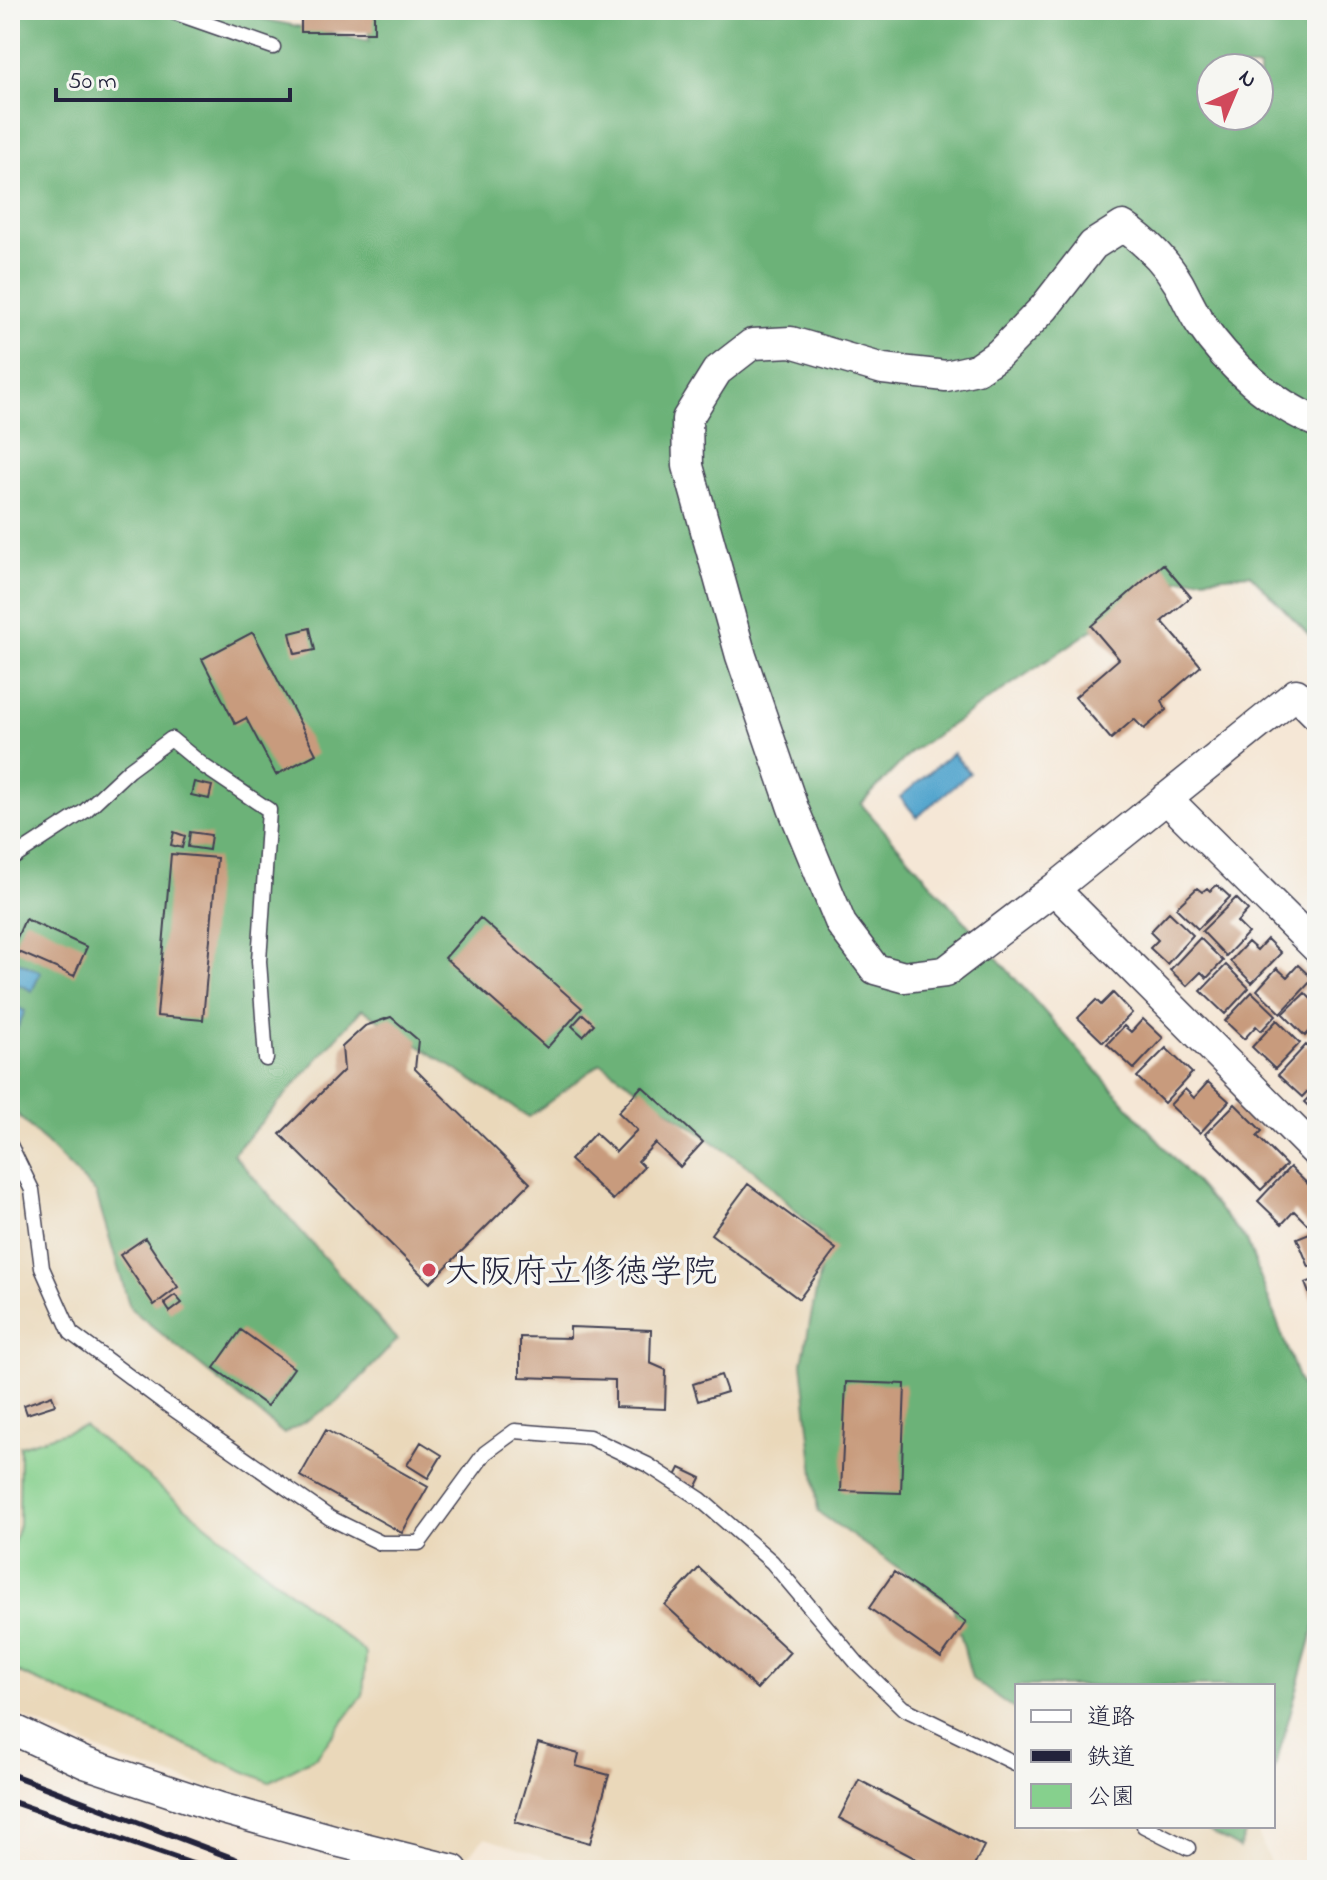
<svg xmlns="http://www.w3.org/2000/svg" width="1327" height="1880" font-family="'Indie Flower','Klee One',sans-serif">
	<rect width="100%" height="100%" fill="#f6f6f2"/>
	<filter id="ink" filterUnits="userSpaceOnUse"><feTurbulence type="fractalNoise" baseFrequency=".0125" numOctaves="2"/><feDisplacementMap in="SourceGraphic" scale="16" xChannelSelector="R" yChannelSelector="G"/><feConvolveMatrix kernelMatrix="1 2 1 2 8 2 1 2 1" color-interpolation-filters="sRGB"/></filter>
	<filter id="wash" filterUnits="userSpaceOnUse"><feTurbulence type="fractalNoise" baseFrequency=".006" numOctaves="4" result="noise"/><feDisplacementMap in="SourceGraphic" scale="32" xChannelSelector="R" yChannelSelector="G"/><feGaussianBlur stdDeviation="1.8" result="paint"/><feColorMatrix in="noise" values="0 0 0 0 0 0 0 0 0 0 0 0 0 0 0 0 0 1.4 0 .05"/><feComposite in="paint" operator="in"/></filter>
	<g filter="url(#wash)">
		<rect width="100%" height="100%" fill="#f5e7d6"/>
		<path fill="#ead8ba" d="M 10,701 L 843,1208 L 1017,1686 L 1017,1826 L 1255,1826 L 1273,1870 L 584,1870 L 485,1838 L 457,1866 L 124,1761 L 10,1711 Z"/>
		<path fill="#86d08d" stroke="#547964" stroke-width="2" d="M 84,1426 L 366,1653 L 363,1695 L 317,1756 L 269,1782 L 10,1669 L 10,1554 L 19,1525 L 20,1446 Z"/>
		<path fill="#6cb278" stroke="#476a5a" stroke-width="2" fill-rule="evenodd" d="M 10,10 L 219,10 L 369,41 L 368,10 L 1317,10 L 1317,643 L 1250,574 L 1165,581 L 911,752 L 861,804 L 1247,1241 L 1317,1429 L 1317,1618 L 1273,1775 L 1273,1686 L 1017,1686 L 1017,1711 L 972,1679 L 953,1606 L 818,1512 L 802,1363 L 826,1240 L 756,1172 L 601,1063 L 529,1117 L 362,1009 L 233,1154 L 397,1340 L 339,1401 L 284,1434 L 130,1308 L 96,1193 L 10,1107 ZM 1211,68 L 1259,68 L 1259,116 L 1211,116 Z
			M 1199,1826 L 1249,1826 L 1239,1848 Z"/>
		<path fill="#52a5ce" stroke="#3a6484" stroke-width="2" d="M 953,753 L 970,773 L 917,817 L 900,797 Z
			M 10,958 L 41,972 L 32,991 L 10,980 Z
			M 10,1004 L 25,1011 L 10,1044 Z"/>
		<g id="blocks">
			<path fill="#c89b7d" d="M 301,10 L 374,10 L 374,32 L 301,32 Z
				M 1163,564 L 1191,597 L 1162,621 L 1201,666 L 1162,700 L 1166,710 L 1144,729 L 1134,719 L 1111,739 L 1075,697 L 1119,659 L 1091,626 Z
				M 310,628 L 315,650 L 295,654 L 290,633 Z
				M 253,632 L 316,754 L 276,775 L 246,718 L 235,724 L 202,659 Z
				M 194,782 L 212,786 L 209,799 L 191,795 Z
				M 174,832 L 185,836 L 182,848 L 171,845 Z
				M 190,832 L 211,835 L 209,850 L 188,847 Z
				M 171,854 L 217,858 L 203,1020 L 157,1016 Z
				M 1217,885 L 1230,897 L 1198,929 L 1176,908 L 1197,888 L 1202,892 L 1207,888 L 1210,891 Z
				M 1236,898 L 1248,910 L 1237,922 L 1248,933 L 1226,956 L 1202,931 Z
				M 1169,912 L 1193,935 L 1167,964 L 1150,948 L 1158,940 L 1150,932 Z
				M 480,918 L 582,1008 L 547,1048 L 445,958 Z
				M 25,919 L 87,947 L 74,976 L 12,949 Z
				M 1200,938 L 1223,961 L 1207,978 L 1201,972 L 1187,986 L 1170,970 Z
				M 1267,939 L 1281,953 L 1252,983 L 1230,961 L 1248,942 L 1257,950 Z
				M 1226,965 L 1249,988 L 1225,1014 L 1201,991 Z
				M 1298,965 L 1313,979 L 1281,1013 L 1257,990 L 1277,968 L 1287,977 Z
				M 1252,992 L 1276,1015 L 1261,1031 L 1256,1026 L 1244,1039 L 1225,1021 Z
				M 1113,993 L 1132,1013 L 1103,1042 L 1078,1018 L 1096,1000 L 1101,1005 Z
				M 1305,993 L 1313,1001 L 1317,998 L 1317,1024 L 1305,1036 L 1283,1014 Z
				M 583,1014 L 594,1024 L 583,1036 L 572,1026 Z
				M 391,1017 L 418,1040 L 415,1069 L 530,1183 L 430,1283 L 280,1134 L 344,1070 L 342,1047 L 365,1026 Z
				M 1143,1019 L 1163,1038 L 1134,1069 L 1107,1044 L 1124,1026 L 1131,1032 Z
				M 1277,1020 L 1300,1043 L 1275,1069 L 1252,1047 Z
				M 1306,1045 L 1317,1055 L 1317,1081 L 1302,1097 L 1278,1075 Z
				M 1166,1048 L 1192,1073 L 1164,1103 L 1137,1077 Z
				M 10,1068 L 17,1071 L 13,1081 L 10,1080 Z
				M 1208,1082 L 1229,1101 L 1200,1133 L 1170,1105 L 1185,1089 L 1194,1098 Z
				M 642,1086 L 703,1142 L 680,1167 L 655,1143 L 638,1161 L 644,1167 L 613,1200 L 570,1160 L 595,1133 L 616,1152 L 637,1130 L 618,1112 Z
				M 1317,1089 L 1317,1114 L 1304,1102 Z
				M 1235,1104 L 1262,1131 L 1257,1136 L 1286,1165 L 1261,1190 L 1205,1134 Z
				M 1290,1167 L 1317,1193 L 1317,1214 L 1307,1224 L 1294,1211 L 1282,1224 L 1258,1201 Z
				M 748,1184 L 836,1249 L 799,1299 L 711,1234 Z
				M 1317,1230 L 1317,1264 L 1309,1267 L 1297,1238 Z
				M 145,1238 L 178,1287 L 154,1305 L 120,1255 Z
				M 1317,1279 L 1317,1313 L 1305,1283 Z
				M 175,1295 L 182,1303 L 170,1312 L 164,1303 Z
				M 570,1327 L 651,1330 L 650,1363 L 666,1370 L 665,1409 L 615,1407 L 615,1380 L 520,1377 L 520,1337 L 570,1338 Z
				M 241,1330 L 294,1368 L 267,1406 L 214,1368 Z
				M 721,1375 L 727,1392 L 698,1401 L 693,1384 Z
				M 846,1382 L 905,1384 L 901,1493 L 841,1491 Z
				M 52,1395 L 55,1405 L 27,1414 L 24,1405 Z
				M 326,1430 L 428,1487 L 402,1533 L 300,1476 Z
				M 421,1442 L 442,1455 L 428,1478 L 407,1465 Z
				M 680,1468 L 701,1478 L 696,1488 L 675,1478 Z
				M 699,1568 L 790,1652 L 757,1689 L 665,1605 Z
				M 894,1572 L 966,1622 L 941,1658 L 869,1608 Z
				M 538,1743 L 579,1754 L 576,1766 L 609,1775 L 590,1843 L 515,1822 Z
				M 859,1780 L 984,1846 L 972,1870 L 937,1870 L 839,1818 Z"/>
		</g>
	</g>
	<g filter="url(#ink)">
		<use href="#blocks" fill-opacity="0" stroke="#424052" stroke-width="2"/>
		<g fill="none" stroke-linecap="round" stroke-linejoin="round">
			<defs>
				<path id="lane" d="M 167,10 L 273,47
					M 10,860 L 85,811 L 129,770 L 171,739 L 205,767 L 269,810 L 259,961 L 266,1059
					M 10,1145 L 32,1190 L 42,1268 L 71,1333 L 162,1401 L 330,1518 L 381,1543 L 419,1543 L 485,1453 L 515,1431 L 589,1437 L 648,1465 L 700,1499 L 772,1562 L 857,1663 L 903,1708 L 1017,1764
					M 1144,1826 L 1188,1848"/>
				<path id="street" d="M 1317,422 C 1271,403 1228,365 1200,323 C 1192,311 1186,297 1179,284 C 1165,260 1146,242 1123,226 L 1093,245 L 1044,308 L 999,354 L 977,369 L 946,376 L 883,369 L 791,342 L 752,344 L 717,371 L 687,419 L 688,466 L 741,656 L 793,808 L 841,924 L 875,969 L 904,977 L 945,972 L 1054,889 L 1296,694 L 1317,715
					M 1166,798 L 1317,948
					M 1054,889 L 1317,1153
					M 10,1728 L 85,1763 L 220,1808 L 340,1842 L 453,1870"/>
			</defs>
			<use href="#lane" stroke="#424052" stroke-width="17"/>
			<use href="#street" stroke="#424052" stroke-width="33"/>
			<use href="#lane" stroke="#fff" stroke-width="14"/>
			<use href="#street" stroke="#fff" stroke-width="30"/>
			<path stroke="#22223b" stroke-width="6" d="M 10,1774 L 264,1870
				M 10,1801 L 210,1870"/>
		</g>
	</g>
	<circle fill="#d1495b" stroke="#f6f6f2" stroke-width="3" cx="429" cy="1270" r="8"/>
	<g text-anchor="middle" stroke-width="7" stroke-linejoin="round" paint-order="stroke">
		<g font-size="34" fill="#22223b" stroke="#f6f6f2" text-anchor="start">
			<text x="445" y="1282">大阪府立修徳学院</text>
		</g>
	</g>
	<rect width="1327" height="1880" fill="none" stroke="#f6f6f2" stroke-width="40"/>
	<rect x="1015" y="1684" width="260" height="144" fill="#f6f6f2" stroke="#a1a1a9" stroke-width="2"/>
	<rect x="1031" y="1710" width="40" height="12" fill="#ffffff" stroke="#a1a1a9" stroke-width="2"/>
	<text x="1087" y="1724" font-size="24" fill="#22223b">道路</text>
	<rect x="1031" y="1750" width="40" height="12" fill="#22223b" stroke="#a1a1a9" stroke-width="2"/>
	<text x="1087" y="1764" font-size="24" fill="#22223b">鉄道</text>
	<rect x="1031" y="1784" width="40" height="24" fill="#86d08d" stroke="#a1a1a9" stroke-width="2"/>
	<text x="1087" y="1804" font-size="24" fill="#22223b">公園</text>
	<g transform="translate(1235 92) rotate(44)"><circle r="38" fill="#f6f6f2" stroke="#a1a1a9" stroke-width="2"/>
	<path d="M0-6L14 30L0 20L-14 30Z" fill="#d1495b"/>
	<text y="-12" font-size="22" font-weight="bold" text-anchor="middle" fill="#22223b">N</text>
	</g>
	<path d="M56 88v12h234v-12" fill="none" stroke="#22223b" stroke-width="4"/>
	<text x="68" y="88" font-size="24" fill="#22223b" stroke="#f6f6f2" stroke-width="6" paint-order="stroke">50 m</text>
</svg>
